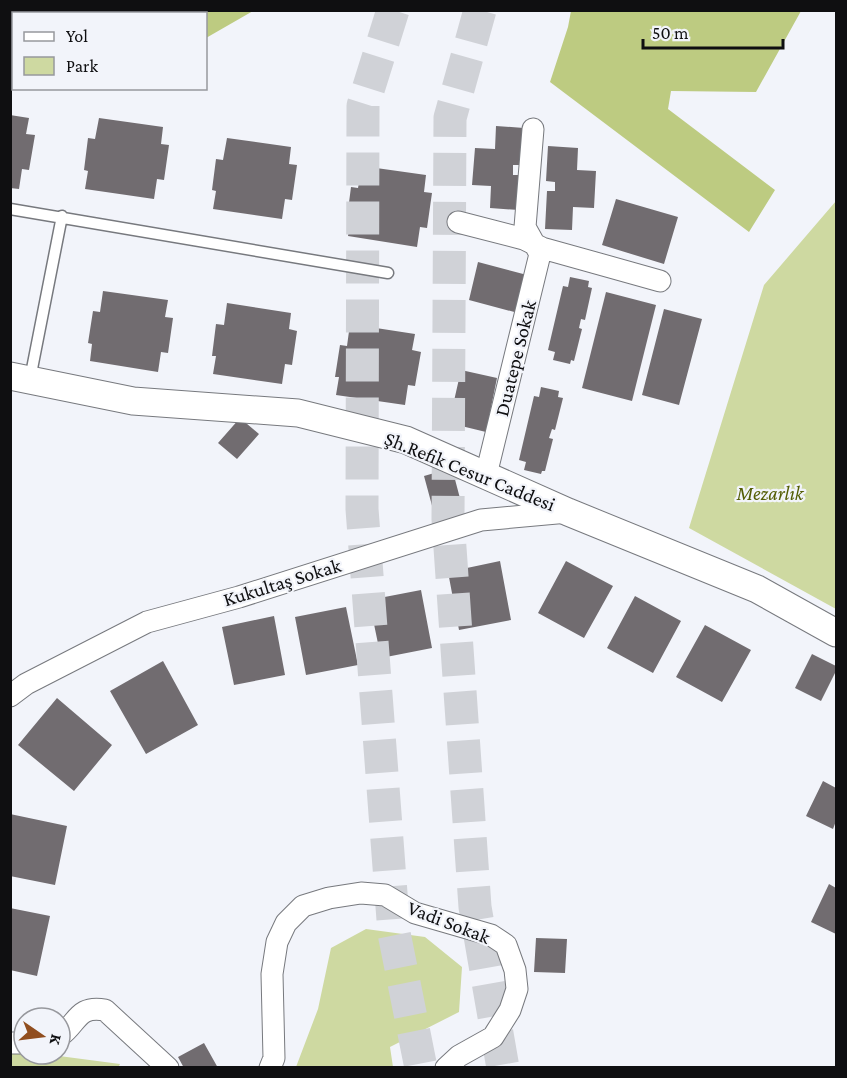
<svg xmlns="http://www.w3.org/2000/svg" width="847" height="1078" font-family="'Crimson Pro',serif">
	<rect width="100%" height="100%" fill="#f2f4fa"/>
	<path fill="#ced9a1" d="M 836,201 L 836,609 L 689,528 L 764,285 Z
		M 366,929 L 425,937 L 462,967 L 459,1012 L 390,1047 L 393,1067 L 296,1067 L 318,1009 L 331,948 Z
		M 10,1050 L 24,1051 L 24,1054 L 44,1054 L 120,1064 L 118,1068 L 11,1067 Z"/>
	<path fill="#bdcb81" d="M 58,11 L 58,10 L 253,11 L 206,38 L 206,14 L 58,14 Z
		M 571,11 L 801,11 L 756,92 L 671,91 L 668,109 L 775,190 L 749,232 L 550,82 L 568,27 Z"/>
	<path fill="#716c70" d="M 10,115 L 29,118 L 26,134 L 35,135 L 29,170 L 22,169 L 19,189 L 10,188 Z
		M 99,118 L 163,127 L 161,144 L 169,145 L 164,180 L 157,179 L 154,199 L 85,189 L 88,171 L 84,170 L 88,138 L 95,139 Z
		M 496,126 L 524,128 L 521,165 L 513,165 L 513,175 L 522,175 L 519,210 L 490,208 L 491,186 L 472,185 L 475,148 L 495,149 Z
		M 227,138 L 291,147 L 289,164 L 297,165 L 292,200 L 285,199 L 282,219 L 213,209 L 216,191 L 212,190 L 216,159 L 223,160 Z
		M 548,146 L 578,148 L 577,170 L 596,171 L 594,208 L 573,207 L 572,230 L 545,229 L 547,191 L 555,191 L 555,182 L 546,181 Z
		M 362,166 L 426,175 L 424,192 L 432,193 L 427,228 L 420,227 L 417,247 L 348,236 L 351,219 L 347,218 L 351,187 L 358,188 Z
		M 616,199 L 678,217 L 664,264 L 602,245 Z
		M 478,262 L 527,275 L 518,313 L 469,300 Z
		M 570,277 L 589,281 L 588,287 L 592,288 L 585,320 L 581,319 L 579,328 L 582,329 L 574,361 L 571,360 L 570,364 L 553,360 L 555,352 L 548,350 L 563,286 L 568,287 Z
		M 103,291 L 168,300 L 165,317 L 173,318 L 168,353 L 161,352 L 158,372 L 90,361 L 92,344 L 88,343 L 93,311 L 100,312 Z
		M 606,292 L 656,305 L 632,401 L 582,388 Z
		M 227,303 L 291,313 L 289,329 L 297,331 L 292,365 L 285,364 L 282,384 L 213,374 L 216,356 L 212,356 L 216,324 L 224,325 Z
		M 664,309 L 702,319 L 679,405 L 642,395 Z
		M 350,324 L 415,334 L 412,350 L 421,352 L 415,386 L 408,385 L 405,405 L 336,395 L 339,377 L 335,377 L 340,345 L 347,346 Z
		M 461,370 L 497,378 L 486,432 L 449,423 Z
		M 541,387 L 559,391 L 558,397 L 563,398 L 555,430 L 552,429 L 549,438 L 553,439 L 545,471 L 542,471 L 541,474 L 524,470 L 526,462 L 519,460 L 534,396 L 539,397 Z
		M 240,418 L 259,434 L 237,459 L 218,443 Z
		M 452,468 L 462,506 L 434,513 L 424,476 Z
		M 500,561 L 511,620 L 459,630 L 448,572 Z
		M 566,561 L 613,586 L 584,638 L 538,613 Z
		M 421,590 L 432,648 L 381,658 L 369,600 Z
		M 635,596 L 681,621 L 653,673 L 607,648 Z
		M 346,607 L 358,665 L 306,675 L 295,617 Z
		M 274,616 L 285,675 L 234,685 L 222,627 Z
		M 705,625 L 751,650 L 722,702 L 676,677 Z
		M 812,654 L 836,666 L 836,671 L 821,701 L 795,688 Z
		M 163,661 L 198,725 L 146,754 L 110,691 Z
		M 57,698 L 112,745 L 74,791 L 18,745 Z
		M 823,781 L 836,788 L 836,821 L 833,829 L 806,816 Z
		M 10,814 L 67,826 L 55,885 L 10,876 Z
		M 829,884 L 836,888 L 836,934 L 811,922 Z
		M 10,908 L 50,916 L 37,976 L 10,970 Z
		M 536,938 L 567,939 L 565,973 L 534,972 Z
		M 204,1043 L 218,1068 L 184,1068 L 178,1057 Z"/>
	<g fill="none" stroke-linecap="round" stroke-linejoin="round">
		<path stroke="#d0d2d7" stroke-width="33" stroke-dasharray="33 16" stroke-linecap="butt" d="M 393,10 L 363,106 L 362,509 L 394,933 L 421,1068
			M 480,10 L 450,118 L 448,519 L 475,907 L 503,1068"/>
		<defs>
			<path id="service" d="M 10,209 L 388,273
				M 30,379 L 62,216"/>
			<path id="minor" d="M 458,222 L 524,239 L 542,248 L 660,281
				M 486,475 L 540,254 L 525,227 L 533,129
				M 10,696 L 26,684 L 147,622 L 239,597 L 481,520 L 568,512
				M 60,1036 C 78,1023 77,1005 105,1010 L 168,1068
				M 10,1043 L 24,1043
				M 270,1068 L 274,1058 L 272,974 L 277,942 L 286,923 L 303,906 L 329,898 L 361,893 L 385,895 L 415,913 L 491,935 L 506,945 L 515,970 L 517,989 L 510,1010 L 493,1037 L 459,1056 L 446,1068"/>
			<path id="tertiary" d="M 10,376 L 133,401 L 298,413 L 406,440 L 568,512 L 757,589 L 836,633"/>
		</defs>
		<use href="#service" stroke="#77797e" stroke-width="13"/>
		<use href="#minor" stroke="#77797e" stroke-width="23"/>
		<use href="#tertiary" stroke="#77797e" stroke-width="29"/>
		<use href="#service" stroke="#fff" stroke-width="10"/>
		<use href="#minor" stroke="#fff" stroke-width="21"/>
		<use href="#tertiary" stroke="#fff" stroke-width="27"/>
	</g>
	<g text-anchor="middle" stroke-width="4.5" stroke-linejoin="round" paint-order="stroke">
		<g font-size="20" fill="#0f0f11" stroke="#f2f4fa">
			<text transform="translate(515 358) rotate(-76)" y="7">Duatepe Sokak</text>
			<text transform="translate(470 471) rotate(22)" y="7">Şh.Refik Cesur Caddesi</text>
			<text transform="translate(282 582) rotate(-17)" y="7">Kukultaş Sokak</text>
			<text transform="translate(449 922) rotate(21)" y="7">Vadi Sokak</text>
		</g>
		<g font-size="20" font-style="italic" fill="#535d04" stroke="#f2f4fa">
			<text x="770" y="500">Mezarlık</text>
		</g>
	</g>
	<rect width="847" height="1078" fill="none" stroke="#0f0f11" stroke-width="24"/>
	<rect x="12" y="12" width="195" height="78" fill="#f2f4fa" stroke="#97989d" stroke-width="1.5"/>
	<rect x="24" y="32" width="30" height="9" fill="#ffffff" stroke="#97989d" stroke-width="1.5"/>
	<text x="66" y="42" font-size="18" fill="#0f0f11">Yol</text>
	<rect x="24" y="57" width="30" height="18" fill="#ced9a1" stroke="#97989d" stroke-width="1.5"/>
	<text x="66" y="72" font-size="18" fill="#0f0f11">Park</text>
	<g transform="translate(42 1036) rotate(104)"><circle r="28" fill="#f2f4fa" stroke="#97989d" stroke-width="1.5"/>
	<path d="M0-4.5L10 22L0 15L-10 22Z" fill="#914e1f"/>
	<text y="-9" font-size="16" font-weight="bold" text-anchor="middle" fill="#0f0f11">K</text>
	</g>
	<path d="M643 39v9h140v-9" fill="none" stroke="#0f0f11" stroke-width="3"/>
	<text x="652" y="39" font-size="18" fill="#0f0f11" stroke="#f2f4fa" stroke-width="4.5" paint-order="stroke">50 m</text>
</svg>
